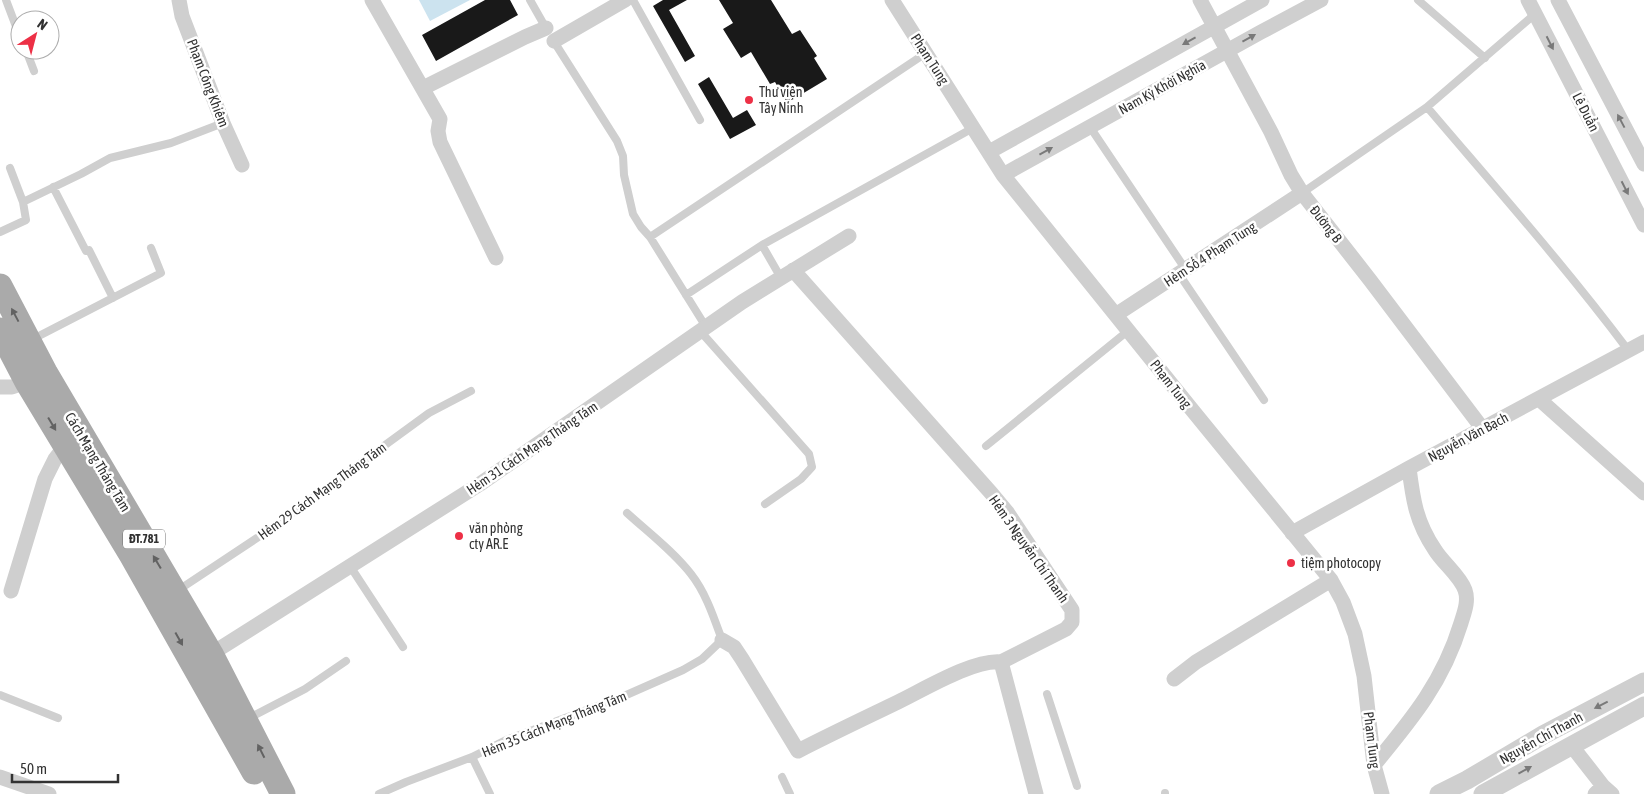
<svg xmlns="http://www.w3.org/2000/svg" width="1644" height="794" font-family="'Asap Condensed',sans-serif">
	<rect width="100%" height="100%" fill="#fff"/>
	<path fill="#cce3ef" d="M 419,0 L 470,0 L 430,21 Z"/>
	<path fill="#191919" d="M 485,0 L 510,0 L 518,15 L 436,61 L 422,35 Z
		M 663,0 L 687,0 L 669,10 L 695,56 L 685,62 L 653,6 Z
		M 719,0 L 771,0 L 792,34 L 800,30 L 817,56 L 814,58 L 827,79 L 787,103 L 775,82 L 770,84 L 751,52 L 741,58 L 723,29 L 733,23 Z
		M 709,77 L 733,118 L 747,110 L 756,125 L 730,139 L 698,84 Z"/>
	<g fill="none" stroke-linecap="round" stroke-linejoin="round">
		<path stroke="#cfcfcf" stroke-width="8" d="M 6,0 L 20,37
			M 530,0 L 547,30
			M 633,0 L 700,120
			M 1418,0 L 1485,58
			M 553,40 L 617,141 L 623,156 L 624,175 L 633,214 L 641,227 L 650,237 L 706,327
			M 26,50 L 34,71
			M 1427,107 C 1495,187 1565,266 1628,350
			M 1090,127 L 1186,270
			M 10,168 L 23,202
			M 53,187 L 86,251 L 89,250 L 113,298
			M 1302,193 L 1427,107 L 1535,14
			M 0,232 L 26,220 L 23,202 L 81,174 L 110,158 L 171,143 L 223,123
			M 650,237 L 926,53
			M 762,245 L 973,128
			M 1179,274 L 1264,400
			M 686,295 L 762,245 L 781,278
			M 701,332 L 809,454 L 812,467 L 801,479 L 765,504
			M 33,339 L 161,273 L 151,248
			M 986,446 L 1129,330
			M 350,566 L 403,647
			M 177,591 L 266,532 L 429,413 L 471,391
			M 1047,694 L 1077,786
			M 0,695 L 58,718
			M 247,719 L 305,689 L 346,661
			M 472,757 L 490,794
			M 782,777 L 790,794
			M 1165,793 L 1165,794
			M 379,794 L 406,782 L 472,757 L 506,740 L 624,696 L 683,670 L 702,659 L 722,640 C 714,618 706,593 691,574 C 673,551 649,533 627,513"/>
		<path stroke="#cfcfcf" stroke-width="15" d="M 179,0 L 182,16 L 223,123 L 242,165
			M 372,0 L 440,119 L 438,131 L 440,142 L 496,258
			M 892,0 L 1003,175 L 1193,411 L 1331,580 L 1343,602 L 1355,634 L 1364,676 L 1374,765 L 1382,794
			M 1200,0 L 1271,132 L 1291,175 L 1302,193 L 1370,280 L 1482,428
			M 1528,0 L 1644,225
			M 1558,0 L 1644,164
			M 554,41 L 625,0
			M 423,88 L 525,37 L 546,28
			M 989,152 L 1262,0
			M 1003,175 L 1261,32 L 1321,0
			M 793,270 L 992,494 L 1007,512 L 1072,610 L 1072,622 L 1066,629 L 1001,662
			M 1117,314 L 1302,193
			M 0,387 L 12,387 L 27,382
			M 1539,399 L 1644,493
			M 1292,533 L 1409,468 L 1644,342
			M 11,591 L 45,479 L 55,459 L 65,446
			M 722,640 L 734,647 L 742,659 L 798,751 C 831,734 865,718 898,702 C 923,690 974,659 1001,662
			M 211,654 L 480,484 L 742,302 L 849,236
			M 1001,662 L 1036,794
			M 1174,679 L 1196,662 L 1331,580
			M 1571,745 L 1603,786
			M 1374,765 C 1412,719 1443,682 1461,623 C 1464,613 1469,601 1465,590 C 1460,576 1443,563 1435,550 C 1416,522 1413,500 1409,468
			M 0,777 L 49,794
			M 1595,794 L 1603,786 L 1612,794"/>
		<path stroke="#cfcfcf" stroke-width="19" d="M 1439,794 L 1467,780 L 1543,735 L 1644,682
			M 1483,794 L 1644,706"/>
		<path stroke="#aaa" stroke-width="25" d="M 0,286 L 45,372 L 211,654 L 283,794
			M 0,330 L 27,382 L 132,556 L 254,772"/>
	</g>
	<defs><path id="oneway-solid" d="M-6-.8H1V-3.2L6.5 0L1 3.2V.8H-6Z" transform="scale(1.25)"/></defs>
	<g fill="#797979">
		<use href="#oneway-solid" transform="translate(1249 38) rotate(-29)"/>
		<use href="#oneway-solid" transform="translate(1189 41) rotate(151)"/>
		<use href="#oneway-solid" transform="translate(1550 43) rotate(63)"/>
		<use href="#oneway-solid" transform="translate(1621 121) rotate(-118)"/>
		<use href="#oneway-solid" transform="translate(1046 151) rotate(-29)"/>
		<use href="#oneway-solid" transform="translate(1625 188) rotate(63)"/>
		<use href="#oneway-solid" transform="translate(1601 705) rotate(153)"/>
		<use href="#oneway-solid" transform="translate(1525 770) rotate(-29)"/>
	</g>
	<g fill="#626262">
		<use href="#oneway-solid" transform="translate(15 315) rotate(-118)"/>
		<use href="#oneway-solid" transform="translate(52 424) rotate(59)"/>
		<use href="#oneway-solid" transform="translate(157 562) rotate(-121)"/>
		<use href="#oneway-solid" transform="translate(179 639) rotate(61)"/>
		<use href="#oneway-solid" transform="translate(261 751) rotate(-117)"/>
	</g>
	<g fill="#ed3046" stroke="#fff" stroke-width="2">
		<circle cx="749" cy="100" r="5"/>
		<circle cx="459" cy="536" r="5"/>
		<circle cx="1291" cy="563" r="5"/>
	</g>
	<g text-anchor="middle" stroke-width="5" stroke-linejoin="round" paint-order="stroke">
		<rect fill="#fff" stroke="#707070" stroke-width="1" x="123" y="529.5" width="42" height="19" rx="4"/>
		<g font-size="12" font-weight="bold" fill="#323232">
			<text x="144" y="543">ĐT.781</text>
		</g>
		<g font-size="14" fill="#323232" stroke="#fff">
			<text transform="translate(930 59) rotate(57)" y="5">Phạm Tung</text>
			<text transform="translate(208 83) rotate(69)" y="5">Phạm Công Khiêm</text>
			<text transform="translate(1162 87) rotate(-29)" y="5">Nam Kỳ Khởi Nghĩa</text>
			<text transform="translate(1586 112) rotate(63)" y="5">Lê Duẩn</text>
			<text transform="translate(1326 224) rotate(52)" y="5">Đường B</text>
			<text transform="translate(1210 254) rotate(-33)" y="5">Hẻm Số 4 Phạm Tung</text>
			<text transform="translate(1171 384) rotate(52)" y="5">Phạm Tung</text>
			<text transform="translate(1468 437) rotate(-28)" y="5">Nguyễn Văn Bạch</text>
			<text transform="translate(532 448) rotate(-34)" y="5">Hẻm 31 Cách Mạng Tháng Tám</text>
			<text transform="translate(98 462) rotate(59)" y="5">Cách Mạng Tháng Tám</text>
			<text transform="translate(322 491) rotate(-36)" y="5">Hẻm 29 Cách Mạng Tháng Tám</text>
			<text transform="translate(1029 549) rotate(55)" y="5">Hẻm 3 Nguyễn Chí Thanh</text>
			<text transform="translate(554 724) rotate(-22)" y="5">Hẻm 35 Cách Mạng Tháng Tám</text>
			<text transform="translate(1541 738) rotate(-29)" y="5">Nguyễn Chí Thanh</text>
			<text transform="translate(1372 740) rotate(83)" y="5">Phạm Tung</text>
		</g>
		<g font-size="14" fill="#323232" stroke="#fff" text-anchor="start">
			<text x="759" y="97">Thư viện<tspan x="759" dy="16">Tây Ninh</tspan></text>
			<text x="469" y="533">văn phòng<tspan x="469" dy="16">cty AR.E</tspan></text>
			<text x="1301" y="568">tiệm photocopy</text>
		</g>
	</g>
	<g transform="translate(35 35) rotate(36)"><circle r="24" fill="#ffffff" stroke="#adadad"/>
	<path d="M0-4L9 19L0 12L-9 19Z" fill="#ed3046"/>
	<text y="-8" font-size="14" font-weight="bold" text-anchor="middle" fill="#323232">N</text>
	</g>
	<path d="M12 774v8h106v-8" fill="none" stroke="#323232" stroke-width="2.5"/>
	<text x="20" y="774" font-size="15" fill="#323232" stroke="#ffffff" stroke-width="4" paint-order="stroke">50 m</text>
</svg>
